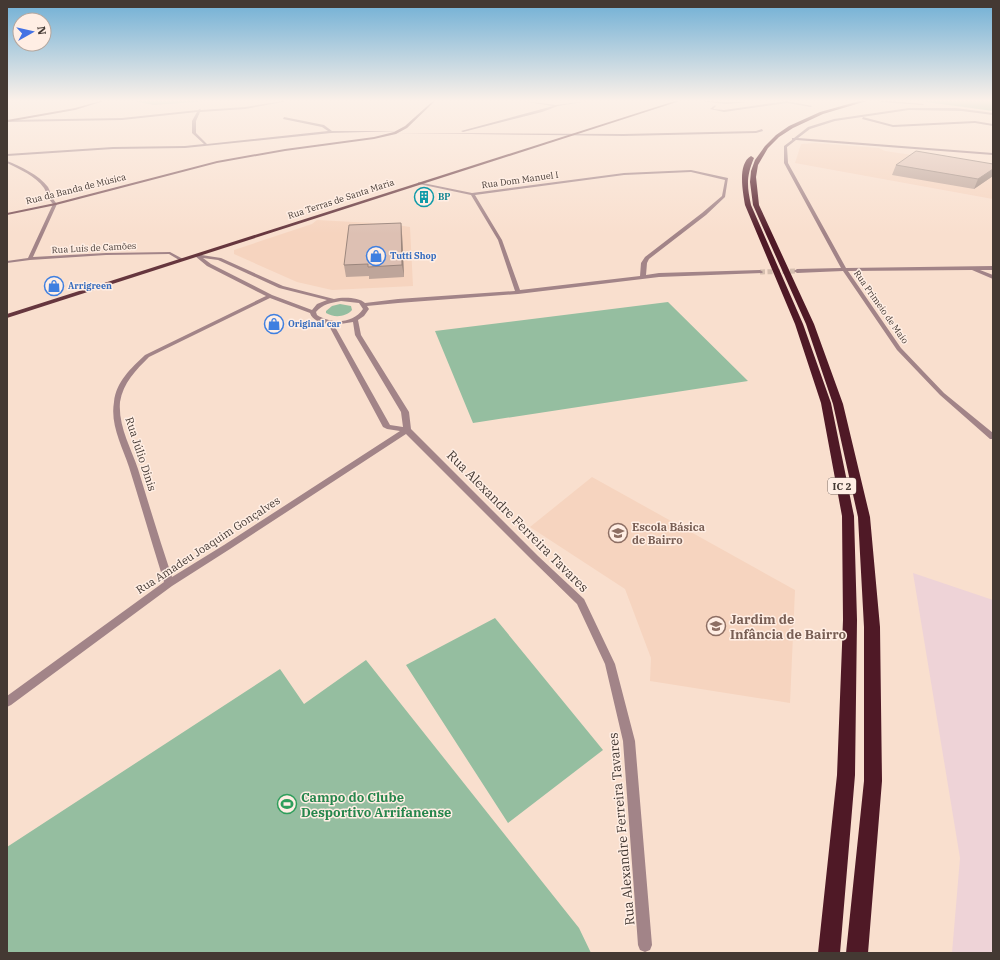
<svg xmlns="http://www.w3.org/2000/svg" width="1000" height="960" font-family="'IBM Plex Serif',serif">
	<rect width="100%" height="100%" fill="#f9dfce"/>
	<path fill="#f6d4bf" d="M 815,143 L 879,148 L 885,151 L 993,167 L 993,199 L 795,163 L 801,144 Z
		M 317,220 L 391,224 L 410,227 L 413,286 L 332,290 L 297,282 L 234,254 L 234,250 L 312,224 Z
		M 592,477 L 795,590 L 790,703 L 650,681 L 651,658 L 625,589 L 530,527 Z"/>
	<path fill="#eed3d7" d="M 913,573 L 993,600 L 993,953 L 952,953 L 960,858 Z"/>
	<path fill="#95bea0" d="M 128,100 L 208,100 L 207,101 L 154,105 Z
		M 912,100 L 993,100 L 993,111 Z
		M 668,302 L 748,381 L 473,423 L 435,331 Z
		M 340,304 L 351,306 L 352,310 C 346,317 334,318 326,313 L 326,311 L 332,306 Z
		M 495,618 L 603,750 L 508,823 L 406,665 Z
		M 366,660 L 579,928 L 591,953 L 7,953 L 7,847 L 280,669 L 304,704 Z"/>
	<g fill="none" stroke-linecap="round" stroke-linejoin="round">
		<path stroke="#d5beaf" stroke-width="3" stroke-dasharray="3 1.5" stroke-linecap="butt" d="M 875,100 L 881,101"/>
		<path stroke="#d5beaf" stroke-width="5" stroke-dasharray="5 2.5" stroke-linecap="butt" d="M 760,272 L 797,271"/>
		<path fill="#a28488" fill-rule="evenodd" d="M 289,100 L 294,100 L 245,109 L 200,112 L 196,121 L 196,133 L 207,144 L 328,131 L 322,127 L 283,119 L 284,117 L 324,125 L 332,131 L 402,131 L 331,133 L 185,148 L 113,149 L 7,156 L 7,154 L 113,147 L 185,146 L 204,144 L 192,133 L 192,121 L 197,112 L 122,120 L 7,122 L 7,120 L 122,118 L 198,110 L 200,109 L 201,110 L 245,107 Z
			M 515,100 L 556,105 L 595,100 L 558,106 L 542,112 L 463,132 L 461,131 L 553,106 Z
			M 690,100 L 726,102 L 749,102 L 726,104 Z
			M 881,100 L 923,104 L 924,105 L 880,102 Z
			M 787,101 L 812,106 L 811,107 L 787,103 L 724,112 L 710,109 L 715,105 L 716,106 L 713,109 L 724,110 Z
			M 909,108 L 956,108 L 993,113 L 993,115 L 962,111 L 909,110 L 835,121 L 810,129 L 798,138 L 993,153 L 993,155 L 796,140 L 787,147 L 788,163 L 846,268 L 993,266 L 993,270 L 980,270 L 993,275 L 993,279 L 972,270 L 848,271 L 901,348 L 944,393 L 993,433 L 993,439 L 990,439 L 940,395 L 897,350 L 843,271 L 797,273 L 794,271 L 797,269 L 841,268 L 784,163 L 784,146 L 792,140 L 792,138 L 794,138 L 808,127 L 834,119 Z
			M 863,117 L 893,125 L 975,121 L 993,124 L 993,126 L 975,123 L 893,127 L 862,119 Z
			M 762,129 L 763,131 L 756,133 L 623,136 L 393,133 L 623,134 L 756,131 Z
			M 7,161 C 20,166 39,175 48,187 C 51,193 52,199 57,204 L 33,257 L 106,253 L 170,252 L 183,259 L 179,260 L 169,254 L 106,255 L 30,260 L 7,263 L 7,261 L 28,258 L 53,204 C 48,199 47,193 44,188 C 36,176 19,169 7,163 Z
			M 691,170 L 728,178 L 725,197 L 706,215 L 649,259 L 647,263 L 646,275 L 659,273 L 760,270 L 763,272 L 762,273 L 659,277 L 518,294 L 398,303 L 367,306 L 369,309 L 364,316 L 358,320 L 361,335 L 409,412 L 411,429 L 538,556 L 584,599 L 615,664 L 635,741 L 652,945 L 650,950 L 645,952 L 640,950 L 638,945 L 623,741 L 605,664 L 577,604 L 532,560 L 406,434 L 230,549 L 172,586 L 11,705 L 7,707 L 7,696 L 164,582 C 152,544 141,505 129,467 C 122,446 110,425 114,402 C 116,382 131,368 145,355 L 266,296 L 207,266 L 195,256 L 195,254 L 221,258 L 283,286 L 334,299 C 342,297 359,297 365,303 L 398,299 L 515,291 L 498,240 L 471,195 L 419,184 L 418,182 L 472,193 L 624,173 ZM 691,172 L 725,180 L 722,196 L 702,213 L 645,257 L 641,263 L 640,276 L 520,290 L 502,240 L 475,195 L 624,175 ZM 203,258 L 218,260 L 279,288 L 327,300 L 317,304 L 312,310 L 272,295 L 211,264 ZM 270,298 L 310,313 C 312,320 321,323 328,324 L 383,427 L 387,429 L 400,431 L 224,545 L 172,577 C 160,541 149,505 138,469 C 131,448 118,426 120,402 C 123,383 136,370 149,357 ZM 341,301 L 359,303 L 363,309 C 353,324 331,324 317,315 L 316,312 C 323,304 330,303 341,301 ZM 353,322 L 355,335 L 401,412 L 403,427 L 390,425 L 334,325 Z"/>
		<path fill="#7f565c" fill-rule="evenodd" d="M 104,100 L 107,100 L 75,110 L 7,122 L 7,120 L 75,108 Z
			M 434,100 L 436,100 L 407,128 L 396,134 L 374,139 L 285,151 L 217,163 L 56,205 L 7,215 L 7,213 L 55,203 L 217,161 L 285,149 L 374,137 L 394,132 L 405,126 Z"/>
		<path fill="#66363e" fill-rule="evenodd" d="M 678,100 L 683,100 L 7,318 L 7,314 Z"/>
		<path fill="#4f1926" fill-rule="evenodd" d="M 863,100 L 870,100 L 823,114 L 793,128 L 779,137 L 768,148 L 758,165 L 756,177 L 759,205 L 814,324 L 843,404 L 870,517 L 880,627 L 882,781 L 868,953 L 846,953 L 864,781 L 864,627 L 858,517 L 833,404 L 806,324 L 753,205 L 750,182 L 751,171 L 755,160 L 765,146 L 776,135 L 789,126 L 820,112 Z
			M 751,156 L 754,158 C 746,177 747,186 751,205 L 803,324 L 831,403 L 854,516 L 857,620 L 855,775 L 840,953 L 818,953 L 837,775 L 843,620 L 842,516 L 821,403 L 795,324 L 745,205 C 743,192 737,164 751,156 Z"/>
	</g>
	<path fill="#bea59a" d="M 993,164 L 993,176 L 974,189 L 892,175 L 896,165 Z
		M 402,234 L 404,277 L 369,279 L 369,276 L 346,277 L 344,265 Z"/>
	<path fill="#9b867d" d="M 993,169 L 993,176 L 974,189 L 978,179 Z
		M 401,223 L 402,234 L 404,277 L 402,265 Z"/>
	<path fill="#ddc0b3" stroke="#9b867d" d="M 916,151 L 993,164 L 993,169 L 978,179 L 896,165 Z
		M 401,223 L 402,265 L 368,267 L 368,264 L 344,265 L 349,225 Z"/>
	<linearGradient id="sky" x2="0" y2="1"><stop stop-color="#6fafd5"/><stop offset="0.43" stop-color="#fcf1e9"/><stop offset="1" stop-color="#fcf1e9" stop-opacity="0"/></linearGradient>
	<rect width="1000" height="234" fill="url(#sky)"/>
	<defs>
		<symbol id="building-ring" viewBox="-11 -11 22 22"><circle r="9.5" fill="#ffeee4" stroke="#0f9aa8" stroke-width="1.5"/><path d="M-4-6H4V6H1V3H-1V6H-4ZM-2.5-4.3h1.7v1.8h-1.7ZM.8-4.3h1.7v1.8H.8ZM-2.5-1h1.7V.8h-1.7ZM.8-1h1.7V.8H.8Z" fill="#0f9aa8"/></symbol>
		<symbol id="shop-ring" viewBox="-11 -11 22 22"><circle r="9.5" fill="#ffeee4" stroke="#3f7fe0" stroke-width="1.5"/><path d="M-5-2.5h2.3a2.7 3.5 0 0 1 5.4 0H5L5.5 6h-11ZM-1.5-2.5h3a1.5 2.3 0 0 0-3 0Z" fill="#3f7fe0"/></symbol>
		<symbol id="school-ring" viewBox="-11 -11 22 22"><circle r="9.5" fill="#ffeee4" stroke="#8d6e63" stroke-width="1.5"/><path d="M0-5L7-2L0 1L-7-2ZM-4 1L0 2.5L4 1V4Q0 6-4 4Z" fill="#8d6e63"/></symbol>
		<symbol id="stadium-ring" viewBox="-11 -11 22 22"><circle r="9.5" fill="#ffeee4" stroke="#2e9e5b" stroke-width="1.5"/><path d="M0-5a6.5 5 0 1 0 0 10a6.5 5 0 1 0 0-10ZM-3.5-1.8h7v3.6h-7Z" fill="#2e9e5b"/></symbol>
	</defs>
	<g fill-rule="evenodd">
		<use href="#building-ring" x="413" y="186" width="22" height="22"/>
		<use href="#shop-ring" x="365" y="245" width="22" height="22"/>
		<use href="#shop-ring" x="43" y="275" width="22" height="22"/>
		<use href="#shop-ring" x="263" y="313" width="22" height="22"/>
		<use href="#school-ring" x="607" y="522" width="22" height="22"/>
		<use href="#school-ring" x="705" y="615" width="22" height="22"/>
		<use href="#stadium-ring" x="276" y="793" width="22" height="22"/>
	</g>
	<g text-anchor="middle" stroke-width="3" stroke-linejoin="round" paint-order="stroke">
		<g font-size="9" fill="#443933" stroke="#ffeee4">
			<text transform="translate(520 180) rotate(-8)" y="3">Rua Dom Manuel I</text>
			<text transform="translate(76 189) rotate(-14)" y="3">Rua da Banda de Música</text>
			<text transform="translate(341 199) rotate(-18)" y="3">Rua Terras de Santa Maria</text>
			<text transform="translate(94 248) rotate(-3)" y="3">Rua Luís de Camões</text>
			<text transform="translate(881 307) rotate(55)" y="3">Rua Primeio de Maio</text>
		</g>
		<g font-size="9" font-weight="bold" fill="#0d838f" stroke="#ffeee4" text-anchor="start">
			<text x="438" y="200">BP</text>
		</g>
		<g font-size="9" font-weight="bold" fill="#366cbe" stroke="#ffeee4" text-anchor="start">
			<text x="390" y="259">Tutti Shop</text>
			<text x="68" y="289">Arrigreen</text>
			<text x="288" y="327">Original car</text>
		</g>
		<rect fill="#ffeee4" stroke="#7c6f68" stroke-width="1" x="828" y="478" width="28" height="16" rx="3"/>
		<g font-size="10" font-weight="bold" fill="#443933">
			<text x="842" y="490">IC 2</text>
		</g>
		<g font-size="11" fill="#443933" stroke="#ffeee4">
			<text transform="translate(141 454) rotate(72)" y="4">Rua Júlio Dinis</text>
			<text transform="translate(208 545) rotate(-33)" y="4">Rua Amadeu Joaquim Gonçalves</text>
		</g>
		<g font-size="11" font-weight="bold" fill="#785e54" stroke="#ffeee4" text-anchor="start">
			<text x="632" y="531">Escola Básica<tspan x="632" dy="13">de Bairro</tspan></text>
		</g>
		<g font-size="13" fill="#443933" stroke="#ffeee4">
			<text transform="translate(518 521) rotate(45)" y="5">Rua Alexandre Ferreira Tavares</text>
			<text transform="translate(621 829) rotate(-95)" y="5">Rua Alexandre Ferreira Tavares</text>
		</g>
		<g font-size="13" font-weight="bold" fill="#785e54" stroke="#ffeee4" text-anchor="start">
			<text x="730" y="624">Jardim de<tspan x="730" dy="15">Infância de Bairro</tspan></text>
		</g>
		<g font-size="13" font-weight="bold" fill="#27864d" stroke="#ffeee4" text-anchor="start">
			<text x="301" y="802">Campo do Clube<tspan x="301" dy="15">Desportivo Arrifanense</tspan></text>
		</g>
	</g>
	<rect width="1000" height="960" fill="none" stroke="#443933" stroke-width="16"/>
	<g transform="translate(32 32) rotate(82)"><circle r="19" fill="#ffeee4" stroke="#b4a69d"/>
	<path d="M0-3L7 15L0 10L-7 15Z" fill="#4472e4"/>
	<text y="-6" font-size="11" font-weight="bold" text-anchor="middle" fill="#443933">N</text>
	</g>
</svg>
